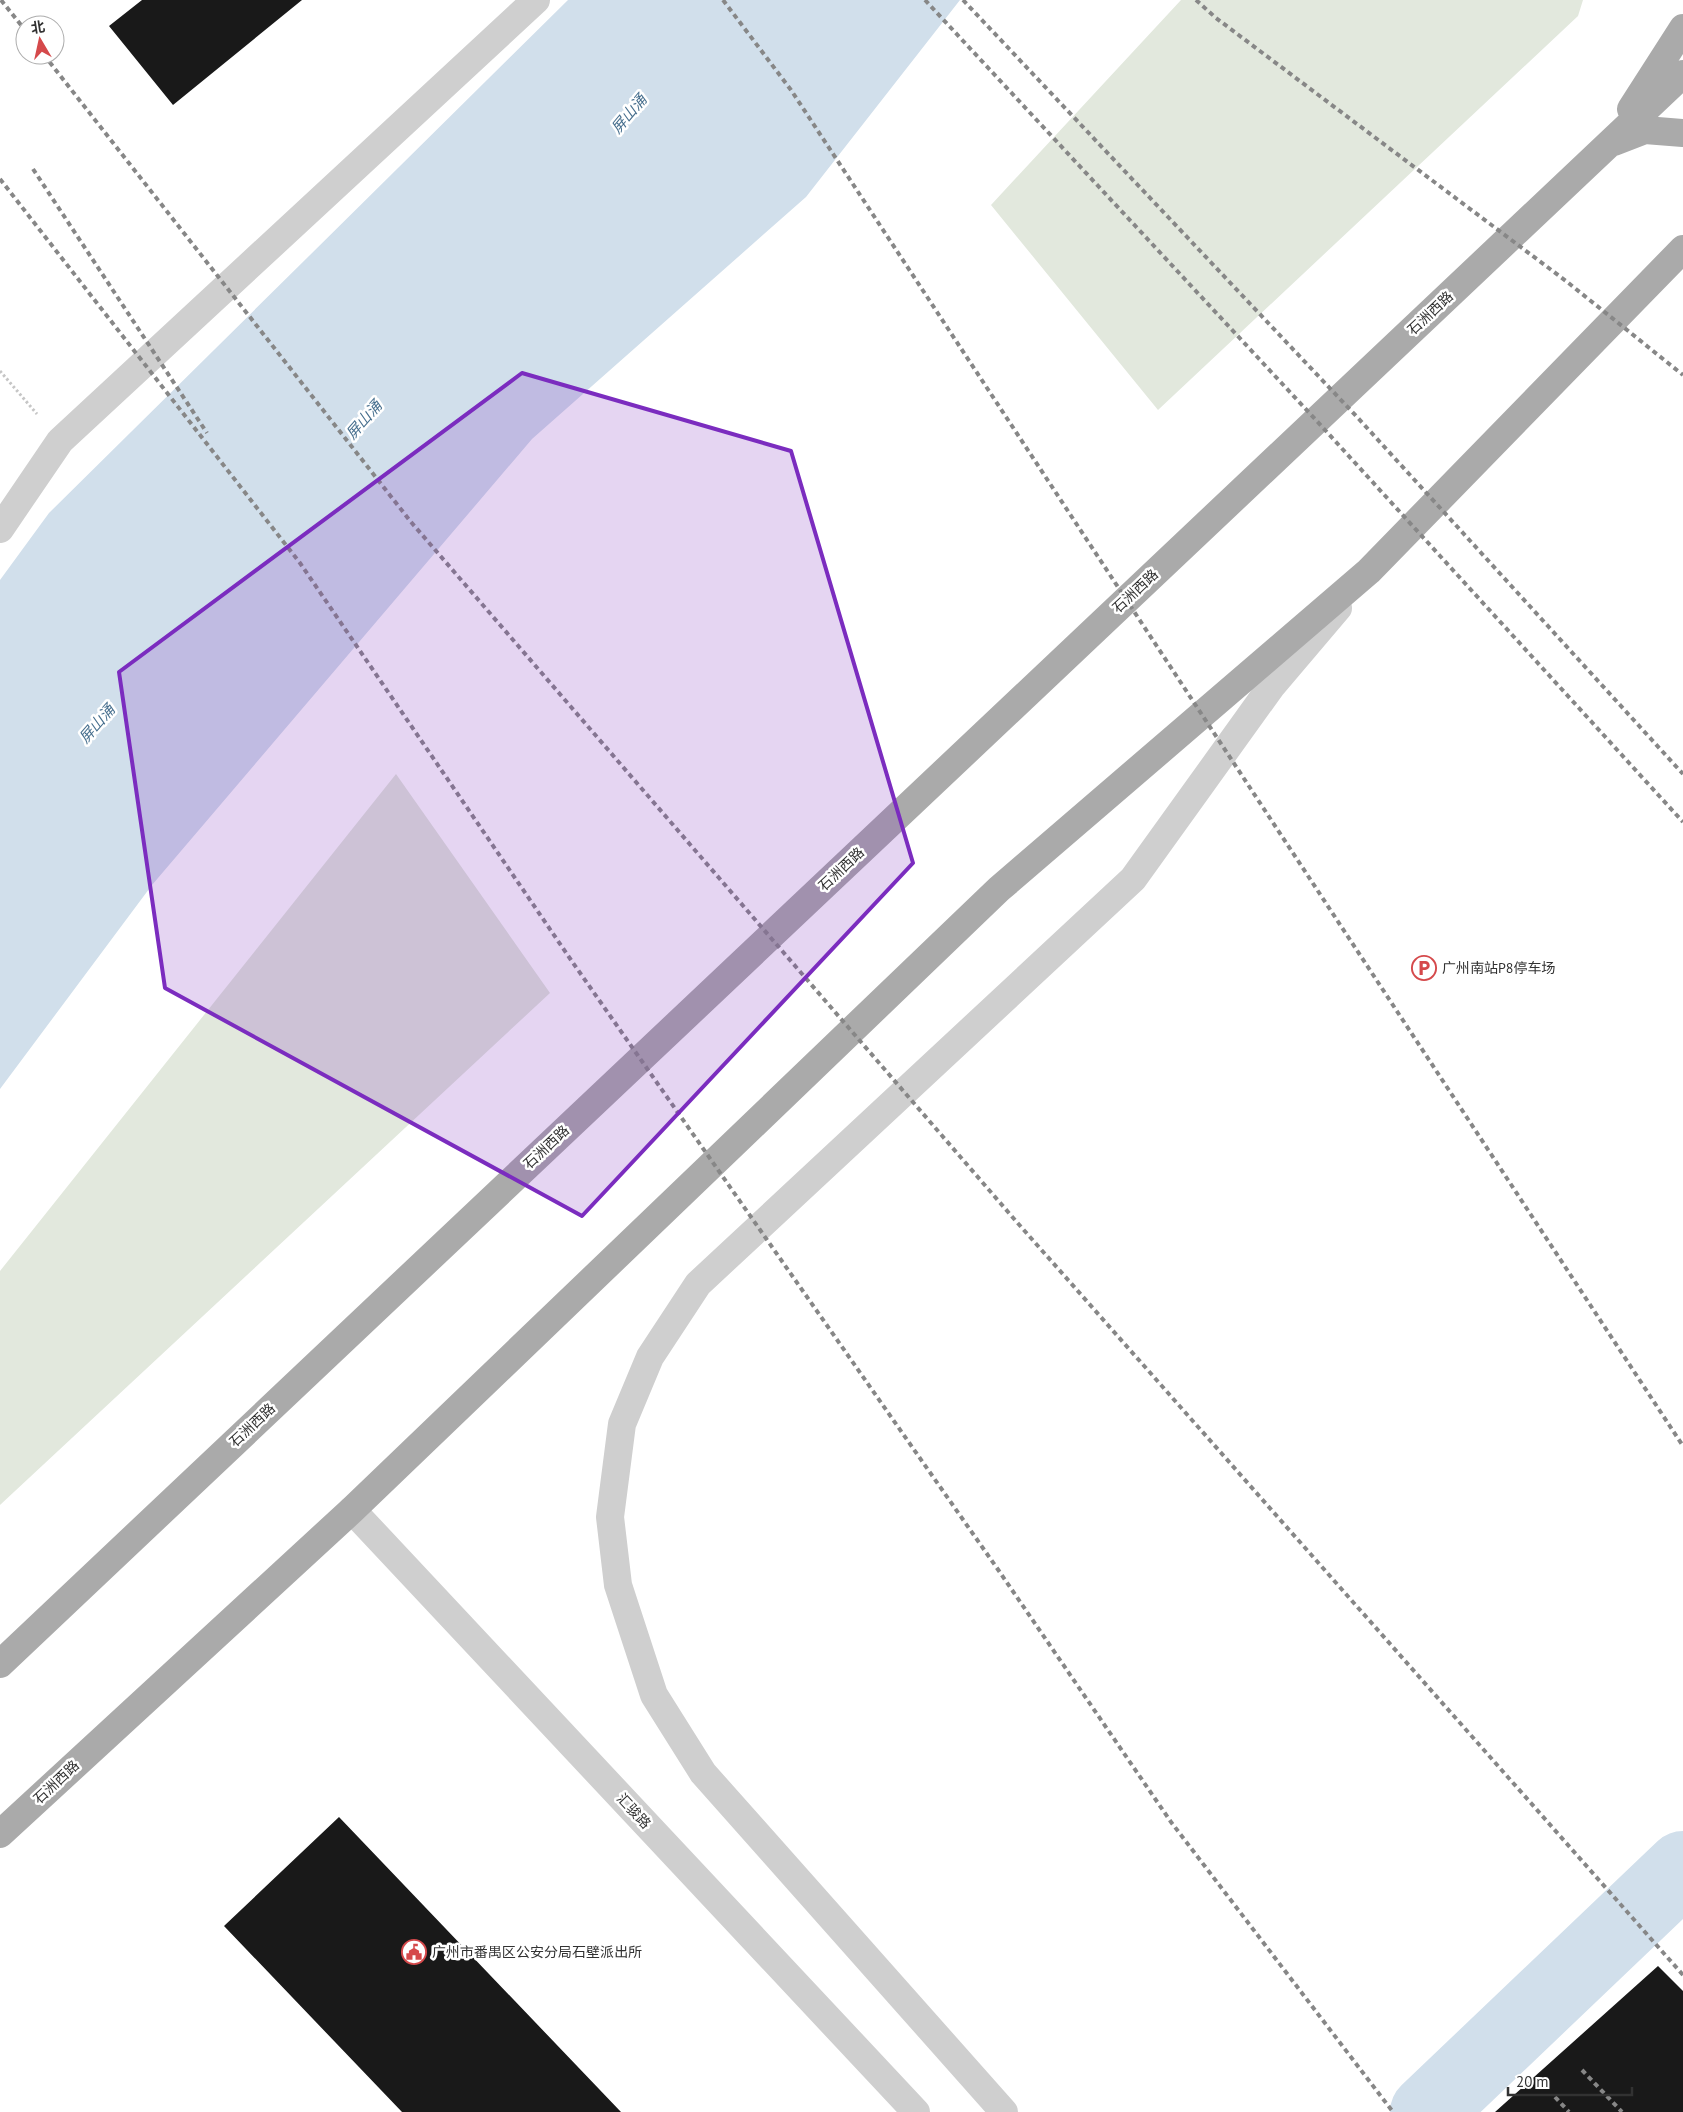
<svg xmlns="http://www.w3.org/2000/svg" width="1683" height="2112" font-family="'PT Sans','Noto Sans SC',sans-serif">
	<rect width="100%" height="100%" fill="#fff"/>
	<path fill="#e2e8dd" d="M 1181,0 L 1583,0 L 1578,16 L 1158,410 L 991,205 Z
		M 396,774 L 550,993 L 0,1505 L 0,1271 Z"/>
	<path fill="#d1dfeb" d="M 568,0 L 960,0 L 806,197 L 532,439 L 152,885 L 0,1089 L 0,580 L 49,513 Z"/>
	<g fill="none" stroke-linecap="round" stroke-linejoin="round">
		<path stroke="#d1dfeb" stroke-width="74" d="M 1427,2112 L 1683,1868"/>
	</g>
	<path fill="#191919" d="M 142,0 L 302,0 L 173,105 L 109,26 Z
		M 339,1817 L 621,2112 L 402,2112 L 224,1926 Z
		M 1658,1966 L 1683,1991 L 1683,2112 L 1495,2112 Z"/>
	<g fill="none" stroke-linecap="round" stroke-linejoin="round">
		<path stroke="#c6c6c6" stroke-width="3" stroke-dasharray="2.5 2.5" stroke-linecap="butt" d="M 0,371 L 37,414"/>
		<path stroke="#cfcfcf" stroke-width="28" d="M 0,529 L 60,441 L 536,0
			M 352,1510 L 916,2112
			M 1004,2112 L 703,1773 L 654,1695 L 618,1585 L 610,1517 L 622,1424 L 650,1357 L 698,1284 L 1133,879 L 1271,687 L 1338,608"/>
		<path stroke="#aaa" stroke-width="28" d="M 1631,109 L 1683,28
			M 1614,142 L 1645,130 L 1683,133
			M 0,1664 L 1683,74
			M 0,1834 L 352,1510 L 999,889 L 1369,571 L 1683,249"/>
		<path stroke="#878787" stroke-width="4" stroke-dasharray="5 4" stroke-linecap="butt" d="M 1,0 L 25,30
			M 723,0 L 791,90 L 1683,1446
			M 925,0 L 1315,419 L 1683,822
			M 963,0 L 1358,418 L 1683,774
			M 1196,0 L 1216,18 L 1566,281 L 1683,375
			M 44,55 L 411,522 L 1015,1220 L 1683,1975
			M 33,169 L 207,433
			M 0,179 L 300,563 L 571,960 L 999,1571 L 1171,1822 L 1393,2112
			M 1582,2070 L 1622,2112
			M 1555,2097 L 1569,2112"/>
	</g>
	<path fill="#7b2cbf" fill-opacity="0.2" stroke="#7b2cbf" stroke-width="4" stroke-linejoin="round" d="M 522,373 L 791,451 L 913,863 L 582,1216 L 165,988 L 119,672 Z"/>
	<defs>
		<symbol id="parking-ring" viewBox="-11 -11 22 22"><circle r="9.5" fill="#fff" stroke="#d5494b" stroke-width="1.5"/><path d="M-3.5-5.5H1a3.5 3.5 0 0 1 0 7H-1V5.5H-3.5ZM-1-3.4V-.6H.8a1.4 1.4 0 0 0 0-2.8Z" fill="#d5494b"/></symbol>
		<symbol id="civic-ring" viewBox="-11 -11 22 22"><circle r="9.5" fill="#fff" stroke="#d5494b" stroke-width="1.5"/><path d="M-.6-6.5H3V-4.5H.6V-3L4-1V1h2V6H-6V1h2V-1L-.6-3ZM-1.2 2.5V6h2.4V2.5Z" fill="#d5494b"/></symbol>
	</defs>
	<g fill-rule="evenodd">
		<use href="#parking-ring" x="1410" y="954" width="28" height="28"/>
		<use href="#civic-ring" x="400" y="1938" width="28" height="28"/>
	</g>
	<g text-anchor="middle" stroke-width="5" stroke-linejoin="round" paint-order="stroke">
		<g font-size="14" fill="#323232" stroke="#fff">
			<text transform="translate(1430 313) rotate(-43)" y="5">石洲西路</text>
			<text transform="translate(1135 591) rotate(-43)" y="5">石洲西路</text>
			<text transform="translate(841 869) rotate(-43)" y="5">石洲西路</text>
			<text transform="translate(546 1147) rotate(-43)" y="5">石洲西路</text>
			<text transform="translate(252 1425) rotate(-43)" y="5">石洲西路</text>
			<text transform="translate(56 1782) rotate(-43)" y="5">石洲西路</text>
			<text transform="translate(634 1811) rotate(47)" y="5">汇骏路</text>
		</g>
		<g font-size="14" fill="#323232" stroke="#fff" text-anchor="start">
			<text x="1442" y="973">广州南站P8停车场</text>
			<text x="432" y="1957">广州市番禺区公安分局石壁派出所</text>
		</g>
		<g font-size="15" font-style="italic" fill="#476f8e" stroke="#fff">
			<text transform="translate(629 114) rotate(-50)" y="5">屏山涌</text>
			<text transform="translate(364 420) rotate(-49)" y="5">屏山涌</text>
			<text transform="translate(97 724) rotate(-49)" y="5">屏山涌</text>
		</g>
	</g>
	<g transform="translate(40 40) rotate(351)"><circle r="24" fill="#ffffff" stroke="#adadad"/>
	<path d="M0-4L9 19L0 12L-9 19Z" fill="#d5494b"/>
	<text y="-8" font-size="14" font-weight="bold" text-anchor="middle" fill="#323232">北</text>
	</g>
	<path d="M1508 2087v8h124v-8" fill="none" stroke="#323232" stroke-width="2.5"/>
	<text x="1516" y="2087" font-size="15" fill="#323232" stroke="#ffffff" stroke-width="4" paint-order="stroke">20 m</text>
</svg>
